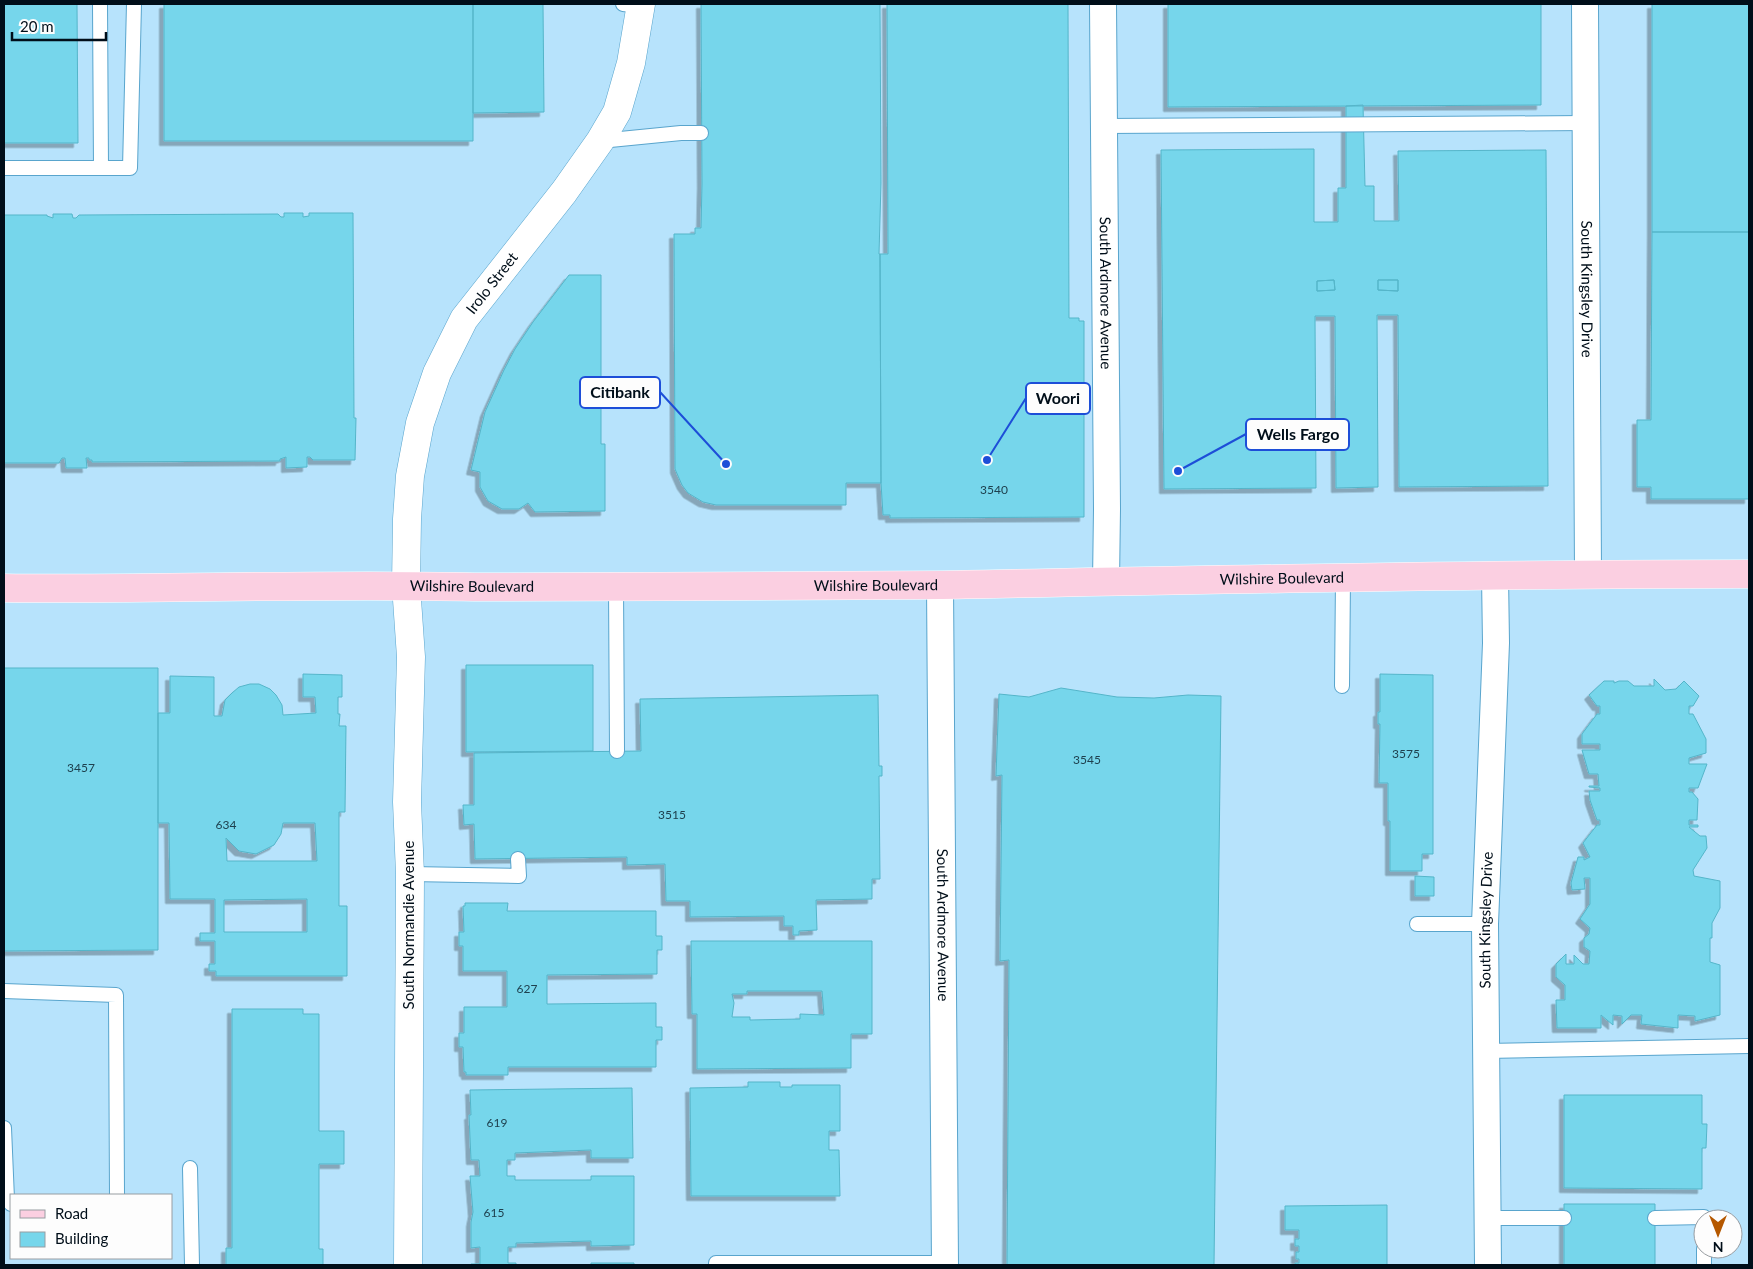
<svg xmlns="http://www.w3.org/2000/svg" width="1753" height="1269" font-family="Lato,sans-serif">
	<defs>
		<filter id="shadow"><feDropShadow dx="-4.5" dy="4.5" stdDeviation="0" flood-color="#0004"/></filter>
	</defs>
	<rect width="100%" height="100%" fill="#b7e3fc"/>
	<path fill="#76d6eb" stroke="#54b5c9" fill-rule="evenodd" filter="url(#shadow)" d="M 4,4 L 77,4 L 78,143 L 4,143 Z
		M 164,4 L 473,4 L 473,141 L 164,141 Z
		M 473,4 L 543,4 L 544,112 L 473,113 Z
		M 701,4 L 880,4 L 881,183 L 879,254 L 880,254 L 881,483 L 846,483 L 846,505 L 716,505 L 703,502 L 688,493 L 682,485 L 675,469 L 674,234 L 695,234 L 695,228 L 701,228 L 702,184 Z
		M 887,4 L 1068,4 L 1069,318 L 1079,318 L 1079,321 L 1084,321 L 1084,517 L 890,518 L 890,515 L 883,515 L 881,483 L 880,254 L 888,254 Z
		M 1168,4 L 1541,4 L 1541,105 L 1168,107 Z
		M 1652,4 L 1749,4 L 1749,232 L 1652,232 Z
		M 1363,105 L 1365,186 L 1374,186 L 1374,221 L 1399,221 L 1398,151 L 1546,150 L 1548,486 L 1399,487 L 1398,315 L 1377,315 L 1378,487 L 1336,488 L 1335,316 L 1315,316 L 1316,488 L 1164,489 L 1161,150 L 1314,149 L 1314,222 L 1338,222 L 1338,188 L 1346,188 L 1346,106 ZM 1334,280 L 1335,290 L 1317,291 L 1317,281 ZM 1378,280 L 1398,280 L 1398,291 L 1378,290 Z
		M 284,213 L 303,213 L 303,217 L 309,216 L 309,213 L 353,213 L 354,418 L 356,418 L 355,460 L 313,460 L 310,457 L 307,457 L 307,467 L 286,468 L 286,457 L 280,459 L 280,461 L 92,462 L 92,460 L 89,460 L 89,458 L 86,458 L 87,468 L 66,468 L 65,458 L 62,458 L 59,463 L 4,463 L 4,215 L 47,215 L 47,216 L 53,218 L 53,214 L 72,214 L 73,218 L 76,218 L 79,215 L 278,214 L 281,217 L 284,217 Z
		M 1652,232 L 1749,232 L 1749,499 L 1651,499 L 1651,487 L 1637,487 L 1637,420 L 1651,420 Z
		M 569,275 L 601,275 L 601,444 L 605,444 L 605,511 L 535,512 L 528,503 L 519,509 L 502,509 L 488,501 L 480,487 L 480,472 L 471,470 L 485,412 L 504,370 L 515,349 L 533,322 Z
		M 1334,280 L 1335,290 L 1317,291 L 1317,281 Z
		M 1378,280 L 1398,280 L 1398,291 L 1378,290 Z
		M 466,665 L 593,665 L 593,751 L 466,752 Z
		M 4,668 L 158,668 L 158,950 L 4,951 Z
		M 303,674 L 342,675 L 342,697 L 338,697 L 338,714 L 340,714 L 339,726 L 346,726 L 345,812 L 339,812 L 339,906 L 347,906 L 347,976 L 216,976 L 216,971 L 209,971 L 209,964 L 215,964 L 215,941 L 200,941 L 200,933 L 215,933 L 215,899 L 170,899 L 169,823 L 158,823 L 158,713 L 170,713 L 170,676 L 214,677 L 214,716 L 222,716 L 225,700 L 232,693 L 239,687 L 250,684 L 259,684 L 270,689 L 276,695 L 282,705 L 283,715 L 316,713 L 315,697 L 303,697 ZM 283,823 L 315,823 L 317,861 L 227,861 L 226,838 L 239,851 L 256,854 L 274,845 L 281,834 ZM 307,899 L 307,932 L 224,932 L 224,900 Z
		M 1380,674 L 1433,675 L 1433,854 L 1422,854 L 1422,871 L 1390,871 L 1390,821 L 1388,821 L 1388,783 L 1379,783 L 1380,724 L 1378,724 L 1378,712 L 1380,712 Z
		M 1654,679 L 1665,690 L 1676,689 L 1684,681 L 1699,696 L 1693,706 L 1689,706 L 1689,714 L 1693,714 L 1706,739 L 1706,753 L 1689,758 L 1689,764 L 1707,764 L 1698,788 L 1689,788 L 1689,792 L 1692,792 L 1698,799 L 1697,820 L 1689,820 L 1689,825 L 1698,825 L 1698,827 L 1689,827 L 1700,836 L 1706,836 L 1707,848 L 1693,870 L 1694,876 L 1720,881 L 1720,908 L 1712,923 L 1712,938 L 1710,938 L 1710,962 L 1720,965 L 1720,1015 L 1695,1021 L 1695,1016 L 1678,1015 L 1678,1028 L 1641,1024 L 1642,1015 L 1631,1015 L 1622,1024 L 1622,1016 L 1613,1015 L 1613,1025 L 1601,1015 L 1601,1028 L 1557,1028 L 1556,1000 L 1565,1000 L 1565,985 L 1556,977 L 1556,964 L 1566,954 L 1566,964 L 1574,964 L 1574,955 L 1583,964 L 1589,964 L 1590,951 L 1584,947 L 1584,938 L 1589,934 L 1590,928 L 1580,919 L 1590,904 L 1590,878 L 1584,878 L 1585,889 L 1572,890 L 1571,883 L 1578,857 L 1584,857 L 1584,860 L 1590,857 L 1583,843 L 1597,825 L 1600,825 L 1600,820 L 1597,820 L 1590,800 L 1589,791 L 1600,791 L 1600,788 L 1589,787 L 1589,786 L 1599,786 L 1598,774 L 1589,774 L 1582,750 L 1600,750 L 1600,744 L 1582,744 L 1582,734 L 1597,714 L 1600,714 L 1600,706 L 1597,706 L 1589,695 L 1604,681 L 1614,681 L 1614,683 L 1619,681 L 1628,681 L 1634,686 L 1654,686 Z
		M 1061,688 L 1117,697 L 1154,698 L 1188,695 L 1221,696 L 1214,1265 L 1007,1265 L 1009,960 L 1000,961 L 1002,775 L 996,776 L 999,694 L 1029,697 Z
		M 878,695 L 879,766 L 882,766 L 882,776 L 879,776 L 880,879 L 872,879 L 872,899 L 816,900 L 817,930 L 799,931 L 799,935 L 793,935 L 793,926 L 784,926 L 784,916 L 690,917 L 690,901 L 666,901 L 665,864 L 627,865 L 627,857 L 475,859 L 474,824 L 464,825 L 463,805 L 474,805 L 474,753 L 641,751 L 640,699 Z
		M 1415,876 L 1434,877 L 1434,896 L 1415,896 Z
		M 465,903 L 508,903 L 507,911 L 656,911 L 656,936 L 662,936 L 662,950 L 657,950 L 657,974 L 547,975 L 547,1004 L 656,1003 L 656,1027 L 662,1027 L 662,1040 L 656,1040 L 656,1067 L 508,1067 L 508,1075 L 466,1075 L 466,1072 L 464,1072 L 463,1047 L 459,1047 L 459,1033 L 464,1033 L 464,1007 L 507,1007 L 507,971 L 463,971 L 463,946 L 459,946 L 459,932 L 464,932 L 463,906 L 465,906 Z
		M 691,941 L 872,941 L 872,1034 L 851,1034 L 851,1068 L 697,1069 L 697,1014 L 692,1014 ZM 747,991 L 822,991 L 824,1015 L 800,1014 L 800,1019 L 750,1020 L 750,1017 L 732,1017 L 734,1003 L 732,994 L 747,994 Z
		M 232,1009 L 303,1009 L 303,1014 L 319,1014 L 319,1131 L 344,1131 L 344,1164 L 319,1164 L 319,1249 L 323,1249 L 323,1265 L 226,1265 L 226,1248 L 232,1248 Z
		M 748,1082 L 780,1082 L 780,1087 L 792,1087 L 792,1085 L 840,1085 L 840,1131 L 829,1131 L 829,1150 L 839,1150 L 840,1196 L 691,1196 L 690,1088 L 748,1087 Z
		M 632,1088 L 633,1158 L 591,1158 L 591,1150 L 515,1153 L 515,1160 L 507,1160 L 507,1176 L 515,1176 L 515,1180 L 591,1180 L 591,1176 L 634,1176 L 634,1245 L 591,1246 L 591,1241 L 516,1243 L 516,1247 L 508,1247 L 508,1263 L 516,1263 L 516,1265 L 471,1265 L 471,1264 L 480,1264 L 480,1247 L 471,1248 L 471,1222 L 473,1212 L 470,1176 L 480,1176 L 479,1160 L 471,1160 L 469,1115 L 471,1115 L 470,1090 Z
		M 1564,1095 L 1702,1095 L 1702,1124 L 1707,1124 L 1706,1148 L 1702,1148 L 1702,1189 L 1564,1188 Z
		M 1564,1204 L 1655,1204 L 1655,1265 L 1564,1265 Z
		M 1387,1205 L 1387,1265 L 1295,1265 L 1295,1263 L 1299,1263 L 1299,1259 L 1296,1259 L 1296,1252 L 1299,1252 L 1299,1246 L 1295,1246 L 1295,1239 L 1299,1239 L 1299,1230 L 1285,1230 L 1285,1206 Z
		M 591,1263 L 634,1263 L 634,1265 L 591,1265 Z"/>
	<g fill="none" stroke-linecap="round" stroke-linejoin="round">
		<defs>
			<path id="service" d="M 100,4 L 101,168
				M 623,4 L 641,6
				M 1104,126 L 1586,123
				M 600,141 L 681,133 L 701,133
				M 4,168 L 130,168 L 134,4
				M 616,586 L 617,751
				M 1342,686 L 1343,578
				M 410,874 L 519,876 L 518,859
				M 1417,924 L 1485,924
				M 4,991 L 116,995 L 117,1195
				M 1486,1051 L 1749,1046
				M 4,1128 L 7,1199 L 11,1204
				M 190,1168 L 192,1265
				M 1488,1218 L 1564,1218
				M 1655,1218 L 1704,1217 L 1704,1219
				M 716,1265 L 716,1263 L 945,1263
				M 1704,1265 L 1704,1249"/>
			<g id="minor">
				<path id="s1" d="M 1103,4 L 1107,509 L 1106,582"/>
				<path id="s2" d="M 1585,4 L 1588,574"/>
				<path id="s3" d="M 940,585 L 945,1265"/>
				<path id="s4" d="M 1488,1265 L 1485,924 L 1496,643 L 1495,576"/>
			</g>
			<g id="secondary">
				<path id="s5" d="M 408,1265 L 410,874 L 407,802 L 411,657 L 406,585 L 407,519 L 410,476 L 420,423 L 437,373 L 464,319 L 564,192 L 600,141 L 617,112 L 631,63 L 641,4"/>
			</g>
			<g id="primary">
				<path id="s6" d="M 4,588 C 161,590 318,583 474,587 C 630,586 786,587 942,585 C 1211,580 1480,574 1749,574"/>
			</g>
		</defs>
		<use href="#service" stroke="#59a5cd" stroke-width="16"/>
		<use href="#minor" stroke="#59a5cd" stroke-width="28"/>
		<use href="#secondary" stroke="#59a5cd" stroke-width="29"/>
		<use href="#primary" stroke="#fff" stroke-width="29"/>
		<use href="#service" stroke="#fff" stroke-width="14"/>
		<use href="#minor" stroke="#fff" stroke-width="26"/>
		<use href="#secondary" stroke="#fff" stroke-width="28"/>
		<use href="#primary" stroke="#fbcfe1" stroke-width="28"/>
	</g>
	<g text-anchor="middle" stroke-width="4.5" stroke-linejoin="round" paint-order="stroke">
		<g font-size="12" fill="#1e404e">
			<text x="994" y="494">3540</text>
			<text x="1406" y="758">3575</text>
			<text x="1087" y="764">3545</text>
			<text x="81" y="772">3457</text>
			<text x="672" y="819">3515</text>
			<text x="226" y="829">634</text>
			<text x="527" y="993">627</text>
			<text x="497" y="1127">619</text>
			<text x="494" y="1217">615</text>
		</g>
		<g font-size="15" fill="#000e19" stroke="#fdfdfd">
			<text dy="5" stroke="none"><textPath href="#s5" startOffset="1002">Irolo Street</textPath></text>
			<text dy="5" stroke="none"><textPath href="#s2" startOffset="285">South Kingsley Drive</textPath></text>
			<text dy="5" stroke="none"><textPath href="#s1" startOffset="289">South Ardmore Avenue</textPath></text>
			<text dy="5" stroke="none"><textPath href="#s6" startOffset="1278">Wilshire Boulevard</textPath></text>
			<text dy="5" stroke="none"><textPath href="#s6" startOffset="872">Wilshire Boulevard</textPath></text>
			<text dy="5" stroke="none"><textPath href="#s6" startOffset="468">Wilshire Boulevard</textPath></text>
			<text dy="5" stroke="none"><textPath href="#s4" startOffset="345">South Kingsley Drive</textPath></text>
			<text transform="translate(409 925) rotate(-90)" y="5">South Normandie Avenue</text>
			<text dy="5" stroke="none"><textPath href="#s3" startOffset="340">South Ardmore Avenue</textPath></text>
		</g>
	</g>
	<path fill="none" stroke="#1d4ed8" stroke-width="2" d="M726 464L660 392M987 460L1026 398M1178 471L1246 434"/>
	<g fill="#1d4ed8" stroke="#fdfdfd" stroke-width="2">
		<circle cx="726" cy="464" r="5"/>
		<circle cx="987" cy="460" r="5"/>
		<circle cx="1178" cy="471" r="5"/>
	</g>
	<g fill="#fdfdfd" stroke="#1d4ed8" stroke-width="2">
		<rect x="580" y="377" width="80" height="31" rx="5"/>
		<rect x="1026" y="383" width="64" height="31" rx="5"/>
		<rect x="1246" y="419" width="103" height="31" rx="5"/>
	</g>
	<g font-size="16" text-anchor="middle" font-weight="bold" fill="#000e19">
		<text x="620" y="398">Citibank</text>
		<text x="1058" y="404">Woori</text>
		<text x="1298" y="440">Wells Fargo</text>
	</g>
	<rect width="1753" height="1269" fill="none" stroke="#000e19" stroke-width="10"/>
	<rect x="10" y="1194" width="162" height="65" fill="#fdfdfd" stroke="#989da2"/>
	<rect x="20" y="1210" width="25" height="8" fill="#fbcfe1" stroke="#989da2"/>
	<text x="55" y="1219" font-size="15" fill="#000e19">Road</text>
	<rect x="20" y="1232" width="25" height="15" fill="#76d6eb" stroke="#989da2"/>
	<text x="55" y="1244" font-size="15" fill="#000e19">Building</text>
	<g transform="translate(1718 1234) rotate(180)"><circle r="24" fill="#fdfdfd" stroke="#989da2"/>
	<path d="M0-4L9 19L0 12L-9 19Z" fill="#b55800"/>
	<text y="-8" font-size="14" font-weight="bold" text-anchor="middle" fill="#000e19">N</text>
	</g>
	<path d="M12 32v8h94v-8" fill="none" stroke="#000e19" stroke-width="2.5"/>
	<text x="20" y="32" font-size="15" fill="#000e19" stroke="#fdfdfd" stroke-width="4" paint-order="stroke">20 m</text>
</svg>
